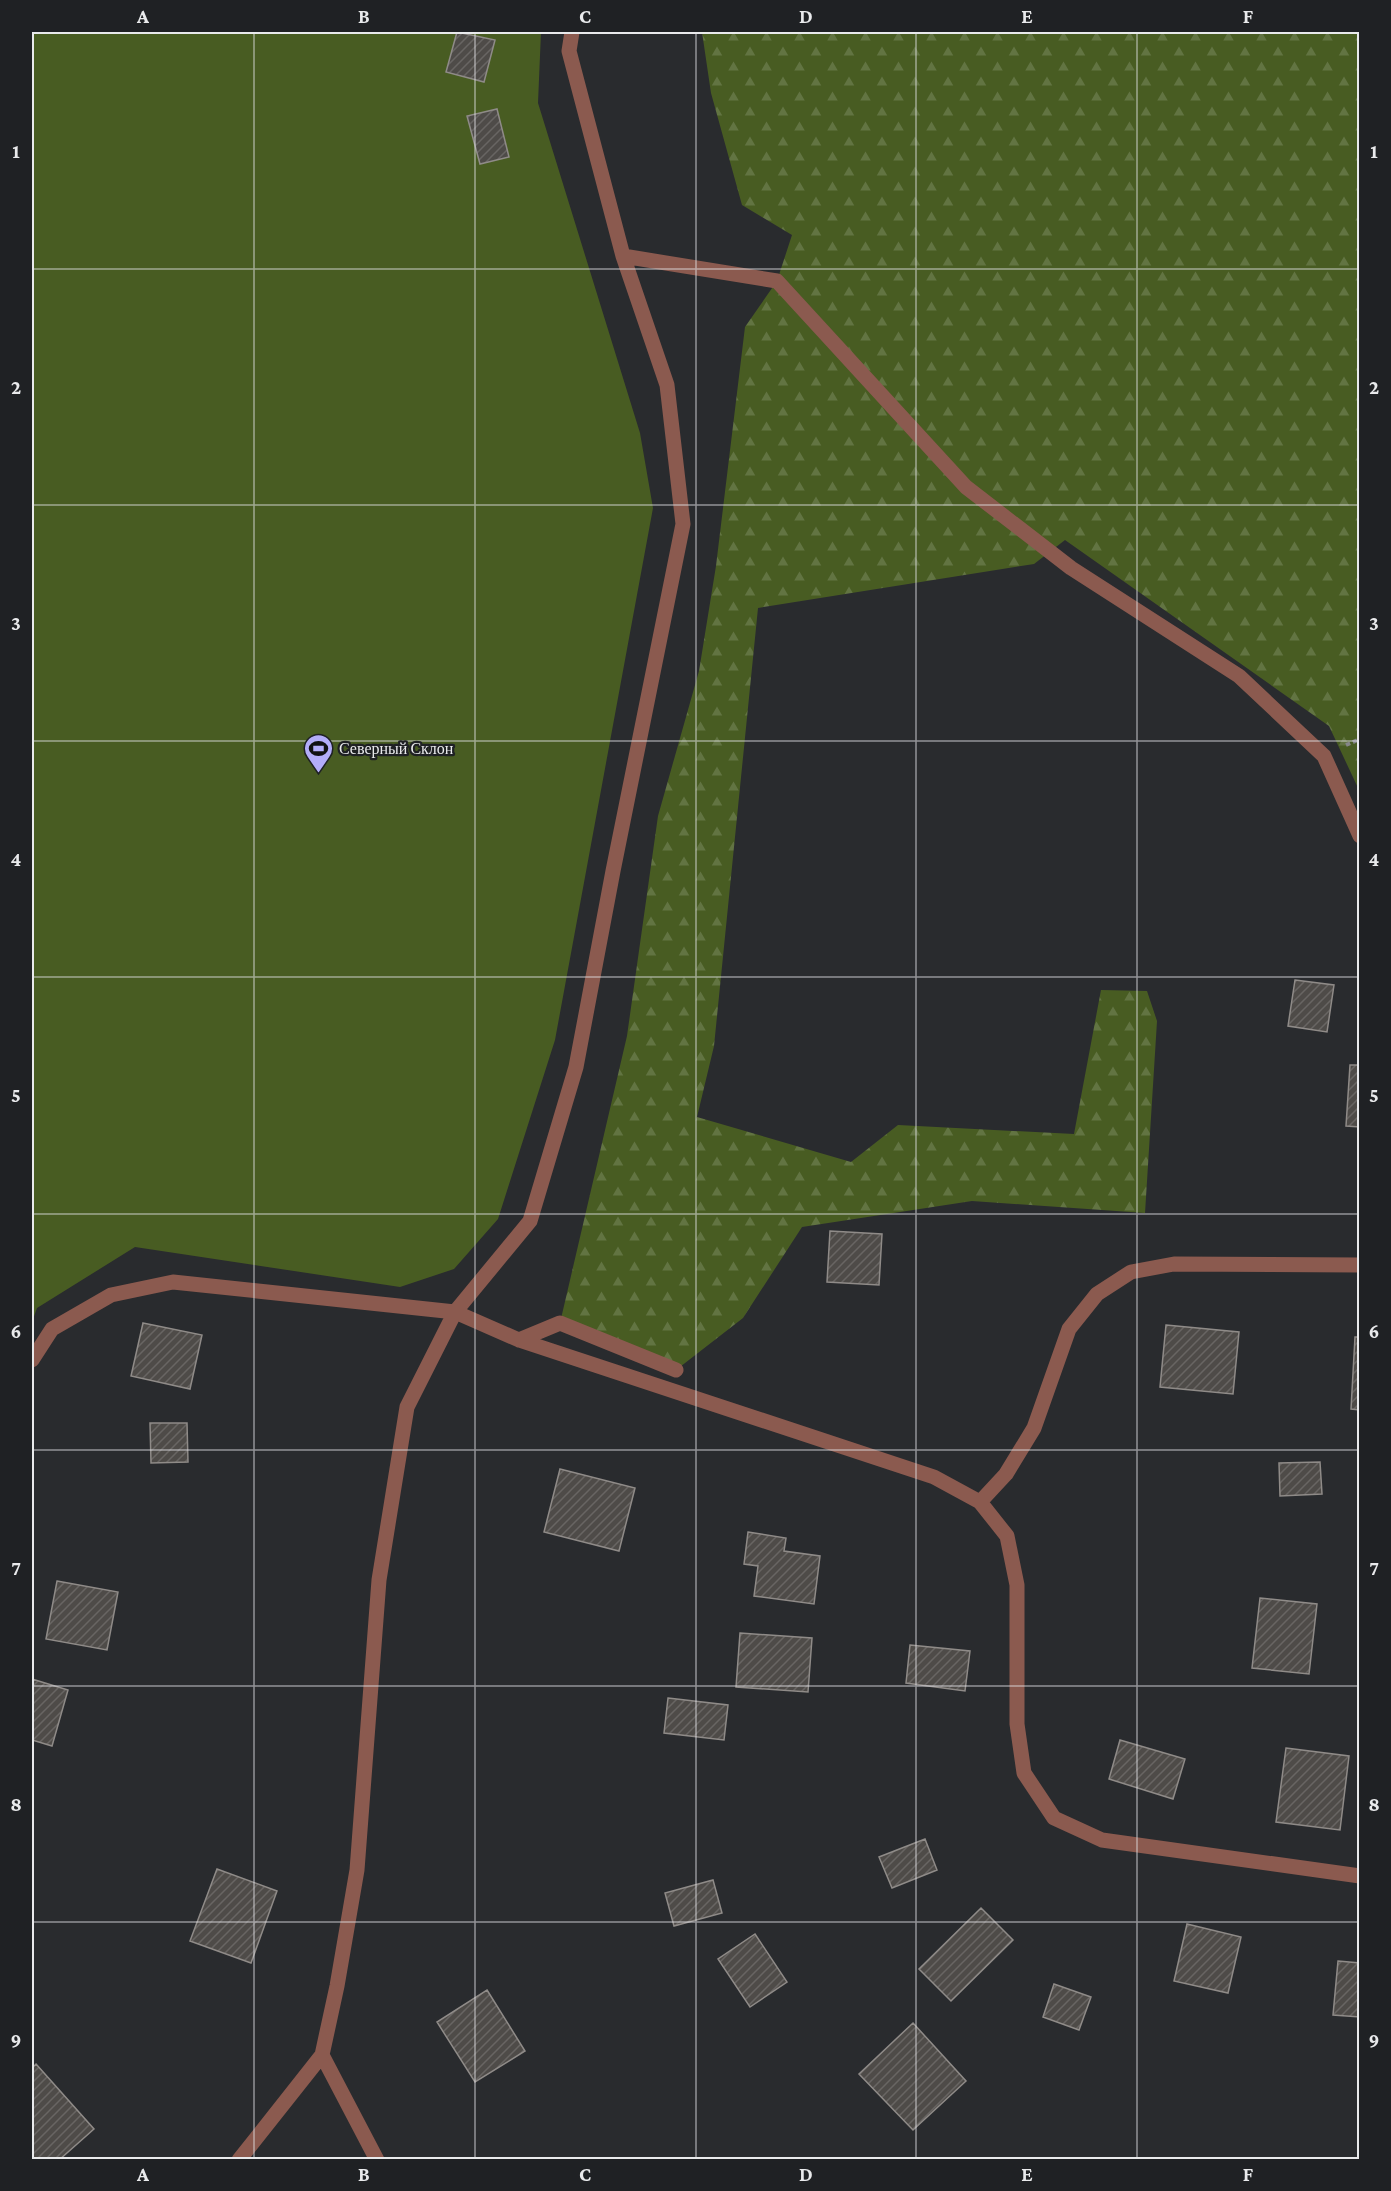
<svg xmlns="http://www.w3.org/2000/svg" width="1391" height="2191" font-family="'Crimson Pro',serif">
	<defs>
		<pattern id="forest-firs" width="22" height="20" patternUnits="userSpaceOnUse" patternTransform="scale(1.5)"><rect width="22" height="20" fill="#485c22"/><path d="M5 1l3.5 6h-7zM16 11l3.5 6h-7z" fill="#627442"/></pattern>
		<pattern id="building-hatch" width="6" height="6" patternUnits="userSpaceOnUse" patternTransform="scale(1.5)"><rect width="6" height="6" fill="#4e4b48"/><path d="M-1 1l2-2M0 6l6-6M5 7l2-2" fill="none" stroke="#686563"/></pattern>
	</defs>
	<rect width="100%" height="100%" fill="#292b2e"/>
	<path fill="#485c22" d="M 32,32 L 541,32 L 538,103 L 640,433 L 653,508 L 555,1040 L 498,1219 L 454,1269 L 400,1287 L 135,1247 L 37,1308 L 32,1322 Z"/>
	<path fill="url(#forest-firs)" d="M 702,32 L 1359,32 L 1359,790 L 1329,726 L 1065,540 L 1034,564 L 758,608 L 714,1046 L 697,1117 L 851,1162 L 898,1125 L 1074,1134 L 1101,990 L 1147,991 L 1157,1021 L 1145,1213 L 972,1201 L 802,1227 L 743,1318 L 676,1370 L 560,1323 L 627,1036 L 658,816 L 699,671 L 716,566 L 745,327 L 777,281 L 792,235 L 742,205 L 711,93 Z"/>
	<path fill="url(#building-hatch)" stroke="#8f8b88" stroke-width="1.5" d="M 457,32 L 495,40 L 484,82 L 446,72 Z
		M 497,109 L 509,157 L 480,164 L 467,116 Z
		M 1295,980 L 1334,985 L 1327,1032 L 1288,1026 Z
		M 1350,1065 L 1360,1065 L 1360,1127 L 1346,1126 Z
		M 830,1231 L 882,1234 L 879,1285 L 827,1282 Z
		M 143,1323 L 202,1335 L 190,1389 L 131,1376 Z
		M 1166,1325 L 1239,1332 L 1233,1394 L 1160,1387 Z
		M 1355,1337 L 1360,1337 L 1360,1410 L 1351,1409 Z
		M 150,1423 L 187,1423 L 188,1462 L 151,1463 Z
		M 1320,1462 L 1322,1494 L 1280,1496 L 1279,1463 Z
		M 560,1469 L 635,1488 L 619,1551 L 544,1532 Z
		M 748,1532 L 786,1538 L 784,1551 L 820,1556 L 814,1604 L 754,1596 L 758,1566 L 744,1564 Z
		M 57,1581 L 118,1592 L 107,1650 L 46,1639 Z
		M 1260,1598 L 1317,1604 L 1309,1674 L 1252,1668 Z
		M 740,1633 L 812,1638 L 808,1692 L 736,1687 Z
		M 910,1645 L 970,1651 L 965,1691 L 906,1683 Z
		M 32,1679 L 68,1690 L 52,1746 L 32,1740 Z
		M 668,1698 L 728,1705 L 724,1740 L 664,1733 Z
		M 1120,1740 L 1185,1759 L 1173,1799 L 1109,1779 Z
		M 1286,1748 L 1349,1756 L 1340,1830 L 1276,1822 Z
		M 925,1839 L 937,1870 L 892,1888 L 879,1857 Z
		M 217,1869 L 277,1891 L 251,1963 L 190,1941 Z
		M 713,1880 L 722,1913 L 674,1926 L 665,1893 Z
		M 981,1908 L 1013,1940 L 951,2001 L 919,1969 Z
		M 1187,1924 L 1241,1937 L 1228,1993 L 1174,1981 Z
		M 755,1934 L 787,1982 L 750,2007 L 718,1959 Z
		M 1338,1961 L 1360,1963 L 1360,2017 L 1333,2015 Z
		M 1054,1984 L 1091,1997 L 1079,2030 L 1043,2017 Z
		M 487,1990 L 525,2051 L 475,2082 L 437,2022 Z
		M 913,2023 L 966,2081 L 913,2130 L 859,2074 Z
		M 36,2064 L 94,2129 L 59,2160 L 32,2160 L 32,2068 Z"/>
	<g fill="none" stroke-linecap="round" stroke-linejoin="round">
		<path stroke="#858689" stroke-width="4" stroke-dasharray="4.5 3" stroke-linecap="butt" d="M 1346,745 L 1360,739"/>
		<path stroke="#8b5a4f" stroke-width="15" d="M 623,256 L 777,281 L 966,487 L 1071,568 L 1239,676 L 1324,756 L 1360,836
			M 519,1340 L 560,1323 L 676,1370
			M 32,1360 L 52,1329 L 111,1295 L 173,1282 L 455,1312 L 519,1340 L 934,1477 L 980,1502 L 1007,1536 L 1017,1585 L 1017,1724 L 1024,1773 L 1054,1818 L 1102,1840 L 1360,1876
			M 980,1502 L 1006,1474 L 1034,1428 L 1069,1329 L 1097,1294 L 1131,1272 L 1174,1264 L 1360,1265
			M 322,2055 L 377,2160
			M 239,2160 L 322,2055 L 337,1986 L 357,1870 L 379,1580 L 407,1407 L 455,1312 L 530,1221 L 576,1067 L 613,871 L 683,524 L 667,385 L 623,256 L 569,51 L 572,32"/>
	</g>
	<path fill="none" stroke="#e9eaec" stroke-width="1.5" stroke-opacity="0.55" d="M 254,32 L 254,2160M 475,32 L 475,2160M 696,32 L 696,2160M 916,32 L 916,2160M 1137,32 L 1137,2160M 32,269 L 1360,269M 32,505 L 1360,505M 32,741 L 1360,741M 32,977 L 1360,977M 32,1214 L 1360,1214M 32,1450 L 1360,1450M 32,1686 L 1360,1686M 32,1922 L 1360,1922"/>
	<defs>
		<symbol id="stadium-pin" viewBox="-11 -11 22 30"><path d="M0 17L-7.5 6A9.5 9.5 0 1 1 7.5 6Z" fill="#b3adf9" stroke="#1f2124"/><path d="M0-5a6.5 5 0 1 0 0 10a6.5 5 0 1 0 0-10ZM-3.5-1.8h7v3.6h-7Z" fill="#111"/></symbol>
	</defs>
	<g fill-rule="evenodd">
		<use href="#stadium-pin" x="302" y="732" width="33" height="45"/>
	</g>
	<g text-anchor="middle" stroke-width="4.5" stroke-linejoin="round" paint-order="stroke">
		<g font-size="16" fill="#e9eaec" stroke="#1f2124" text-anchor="start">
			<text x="339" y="754">Северный Склон</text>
		</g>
	</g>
	<rect width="1391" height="2191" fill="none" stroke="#1f2124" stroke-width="66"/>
	<rect x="33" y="33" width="1325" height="2125" fill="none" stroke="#e9eaec" stroke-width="2"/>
	<g font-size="20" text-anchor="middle" font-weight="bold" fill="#e9eaec">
		<text x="143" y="23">A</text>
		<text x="364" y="23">B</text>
		<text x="585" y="23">C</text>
		<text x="806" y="23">D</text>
		<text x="1027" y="23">E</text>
		<text x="1248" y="23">F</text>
		<text x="16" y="158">1</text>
		<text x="1374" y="158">1</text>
		<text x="16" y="394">2</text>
		<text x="1374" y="394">2</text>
		<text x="16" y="630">3</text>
		<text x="1374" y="630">3</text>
		<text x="16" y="866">4</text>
		<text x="1374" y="866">4</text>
		<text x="16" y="1102">5</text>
		<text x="1374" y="1102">5</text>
		<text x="16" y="1338">6</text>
		<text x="1374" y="1338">6</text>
		<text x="16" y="1575">7</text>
		<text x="1374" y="1575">7</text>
		<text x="16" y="1811">8</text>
		<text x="1374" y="1811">8</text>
		<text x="16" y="2047">9</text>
		<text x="1374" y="2047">9</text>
		<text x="143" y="2181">A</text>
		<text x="364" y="2181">B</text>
		<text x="585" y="2181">C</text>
		<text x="806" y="2181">D</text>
		<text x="1027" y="2181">E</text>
		<text x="1248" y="2181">F</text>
	</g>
</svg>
